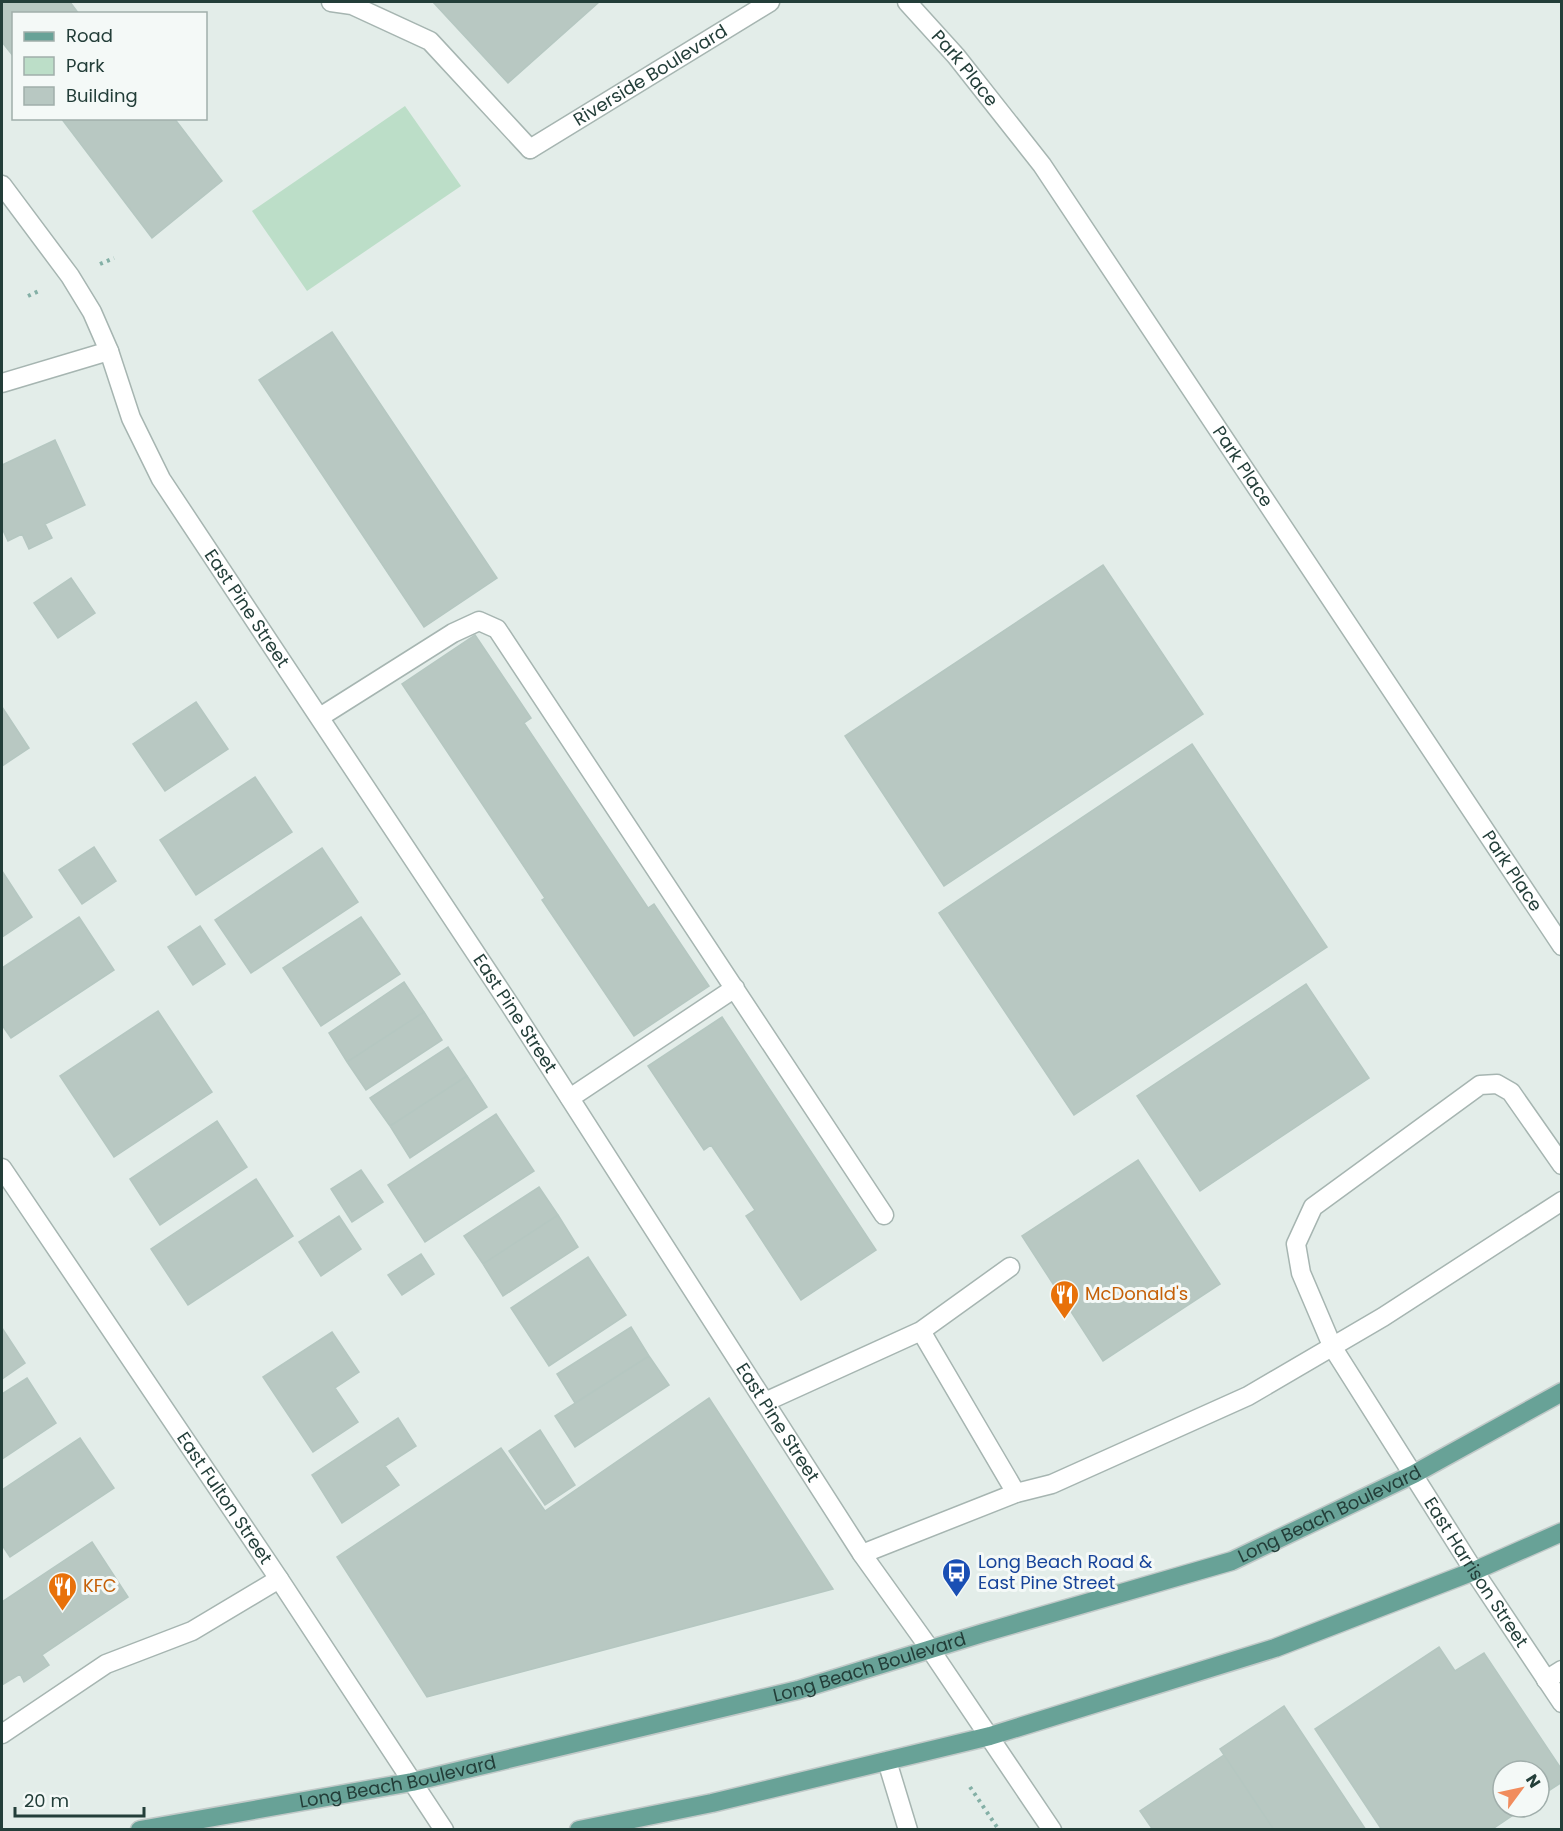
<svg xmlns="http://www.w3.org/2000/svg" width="1563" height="1831" font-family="Poppins,sans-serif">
	<rect width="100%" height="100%" fill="#e3ede9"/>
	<path fill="#bcdec8" d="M 405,106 L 461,186 L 307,291 L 252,211 Z"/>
	<path fill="#b8c8c2" stroke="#b5c7c1" stroke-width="1.5" d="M 2,2 L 70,2 L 79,14 L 14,14 L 14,57 L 2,42 Z
		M 433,2 L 599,2 L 508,83 Z
		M 61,118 L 174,118 L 222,181 L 152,238 Z
		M 332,332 L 497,578 L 424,627 L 259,380 Z
		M 55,440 L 85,505 L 45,524 L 52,538 L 29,549 L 22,534 L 8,541 L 2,528 L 2,465 Z
		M 1103,565 L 1203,714 L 944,886 L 845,736 Z
		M 71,578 L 95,613 L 58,638 L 34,603 Z
		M 475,635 L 531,718 L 524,723 L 648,908 L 654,904 L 709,986 L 634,1036 L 542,900 L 545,898 L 402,684 Z
		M 196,702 L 228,749 L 165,791 L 133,744 Z
		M 2,707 L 29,748 L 2,766 Z
		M 1192,744 L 1327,947 L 1074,1115 L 939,913 Z
		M 255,777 L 292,832 L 196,895 L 160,840 Z
		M 94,847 L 116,881 L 82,904 L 59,870 Z
		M 322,848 L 358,902 L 251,973 L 215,920 Z
		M 2,871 L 32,917 L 2,937 Z
		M 79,917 L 114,970 L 11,1038 L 2,1025 L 2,968 Z
		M 361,917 L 400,974 L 321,1026 L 283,968 Z
		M 200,926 L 225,964 L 193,985 L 168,947 Z
		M 404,982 L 424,1012 L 347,1062 L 329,1033 Z
		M 1306,984 L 1369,1078 L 1200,1191 L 1137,1096 Z
		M 158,1011 L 212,1092 L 114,1157 L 60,1076 Z
		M 424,1012 L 442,1040 L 366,1090 L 347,1062 Z
		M 722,1017 L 876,1250 L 801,1300 L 746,1216 L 755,1210 L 711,1145 L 704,1150 L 648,1066 Z
		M 448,1047 L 467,1076 L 390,1126 L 370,1098 Z
		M 467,1076 L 487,1107 L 410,1158 L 390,1126 Z
		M 496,1114 L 534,1171 L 425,1242 L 388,1185 Z
		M 217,1121 L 247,1167 L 160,1225 L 130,1179 Z
		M 1138,1160 L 1220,1284 L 1103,1361 L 1022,1236 Z
		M 361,1170 L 383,1202 L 352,1222 L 331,1189 Z
		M 256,1179 L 293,1236 L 188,1305 L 151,1249 Z
		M 539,1187 L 558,1215 L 483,1264 L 464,1236 Z
		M 558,1215 L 578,1247 L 503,1296 L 483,1264 Z
		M 339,1216 L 361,1249 L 321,1276 L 299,1242 Z
		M 421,1254 L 434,1274 L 402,1295 L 388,1275 Z
		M 588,1257 L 626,1315 L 549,1366 L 511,1308 Z
		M 631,1327 L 649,1356 L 575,1403 L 557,1374 Z
		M 2,1328 L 25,1363 L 2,1379 Z
		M 332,1332 L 359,1372 L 335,1388 L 358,1422 L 313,1452 L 263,1377 Z
		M 649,1356 L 669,1385 L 575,1447 L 555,1416 Z
		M 27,1378 L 56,1423 L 2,1459 L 2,1394 Z
		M 709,1398 L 833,1589 L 427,1697 L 337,1557 L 501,1448 L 545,1511 Z
		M 398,1418 L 416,1446 L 385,1466 L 399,1485 L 342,1523 L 312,1475 Z
		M 540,1430 L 575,1485 L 545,1505 L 509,1451 Z
		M 80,1438 L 114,1488 L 10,1557 L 2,1545 L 2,1490 Z
		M 92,1542 L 128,1597 L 42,1655 L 49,1665 L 24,1682 L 20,1674 L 2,1685 L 2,1602 Z
		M 1439,1647 L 1455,1671 L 1484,1653 L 1562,1770 L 1562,1782 L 1539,1797 L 1539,1771 L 1503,1771 L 1503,1807 L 1525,1807 L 1491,1830 L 1382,1830 L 1315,1729 Z
		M 1284,1706 L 1366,1830 L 1274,1830 L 1220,1749 Z
		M 1224,1755 L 1274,1830 L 1153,1830 L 1140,1811 Z"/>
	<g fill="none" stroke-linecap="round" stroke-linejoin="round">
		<defs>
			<path id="service" d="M 331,2 L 352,5 L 430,41 L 530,149
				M 320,717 L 453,633 L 479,621 L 497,629 L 884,1215
				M 570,1098 L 735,988
				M 1010,1267 L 921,1331 L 1016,1493
				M 1333,1348 L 1301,1273 L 1296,1244 L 1313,1207 L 1480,1085 L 1497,1084 L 1511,1092 L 1562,1165
				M 765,1402 L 921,1331
				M 1546,1680 L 1562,1670
				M 2,1734 L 106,1664 L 192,1631 L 279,1579
				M 887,1761 L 908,1830"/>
			<g id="minor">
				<path id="s1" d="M 907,2 L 956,56 L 1042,165 L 1562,946"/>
				<path id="s2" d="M 530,149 L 770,2"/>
				<path id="s3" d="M 2,185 L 70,276 L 92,312 L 109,351 L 131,418 L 161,479 L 510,1005 L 862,1554 L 930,1649 L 1052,1830"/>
				<path d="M 2,383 L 109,351"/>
				<path id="s4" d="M 2,1168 L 279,1579 L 444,1830"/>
				<path id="s5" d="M 1333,1348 L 1474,1571 L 1562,1703"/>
				<path d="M 862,1554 L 1016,1493 L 1052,1484 L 1248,1396 L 1383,1317 L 1562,1201"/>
			</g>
			<g id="primary">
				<path id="s6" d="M 140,1830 L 412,1782 L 798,1690 L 983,1633 L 1232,1561 L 1414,1474 L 1562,1392"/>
				<path d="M 579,1830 L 712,1803 L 990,1736 L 1275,1648 L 1474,1571 L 1562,1532"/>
			</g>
		</defs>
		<use href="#service" stroke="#a6b5b1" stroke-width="21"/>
		<use href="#minor" stroke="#a6b5b1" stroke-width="21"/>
		<use href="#primary" stroke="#c1c9c8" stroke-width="21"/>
		<path stroke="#84b0a6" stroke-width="4" stroke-dasharray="3 4.5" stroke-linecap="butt" d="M 100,264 L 114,258
			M 28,296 L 41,290
			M 970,1787 L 999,1830"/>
		<use href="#service" stroke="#fff" stroke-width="18"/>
		<use href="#minor" stroke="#fff" stroke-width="18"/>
		<use href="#primary" stroke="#68a297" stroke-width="18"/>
	</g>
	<defs>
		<symbol id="restaurant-pin" viewBox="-11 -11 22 30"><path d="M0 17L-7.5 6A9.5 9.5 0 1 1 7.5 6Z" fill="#e8710a" stroke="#f4f9f7"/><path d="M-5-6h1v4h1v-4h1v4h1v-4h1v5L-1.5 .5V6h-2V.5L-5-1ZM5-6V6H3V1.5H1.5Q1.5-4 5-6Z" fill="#fff"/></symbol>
		<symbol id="bus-pin" viewBox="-11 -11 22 30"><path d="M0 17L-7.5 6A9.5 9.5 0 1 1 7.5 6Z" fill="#1a4fb4" stroke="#f4f9f7"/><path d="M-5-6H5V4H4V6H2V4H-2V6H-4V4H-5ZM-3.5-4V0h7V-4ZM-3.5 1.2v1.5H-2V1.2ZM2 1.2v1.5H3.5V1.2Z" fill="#fff"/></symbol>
	</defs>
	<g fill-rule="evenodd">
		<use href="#restaurant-pin" x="1048" y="1278" width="33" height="45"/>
		<use href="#bus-pin" x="940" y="1556" width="33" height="45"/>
		<use href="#restaurant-pin" x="46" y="1570" width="33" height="45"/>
	</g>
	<g text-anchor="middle" stroke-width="6" stroke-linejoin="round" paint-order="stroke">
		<g font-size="18" fill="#233e39" stroke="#f4f9f7">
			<text dy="6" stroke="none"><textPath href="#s1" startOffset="88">Park Place</textPath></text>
			<text dy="6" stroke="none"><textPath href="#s2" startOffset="141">Riverside Boulevard</textPath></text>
			<text dy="6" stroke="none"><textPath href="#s1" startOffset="574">Park Place</textPath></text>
			<text dy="6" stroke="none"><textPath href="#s3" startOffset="492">East Pine Street</textPath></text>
			<text dy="6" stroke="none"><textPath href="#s1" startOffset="1060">Park Place</textPath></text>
			<text dy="6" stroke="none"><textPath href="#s3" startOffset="978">East Pine Street</textPath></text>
			<text dy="6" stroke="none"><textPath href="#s3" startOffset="1464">East Pine Street</textPath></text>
			<text dy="6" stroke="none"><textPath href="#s4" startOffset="398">East Fulton Street</textPath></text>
			<text dy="6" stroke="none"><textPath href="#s6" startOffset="1234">Long Beach Boulevard</textPath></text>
			<text dy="6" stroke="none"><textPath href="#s5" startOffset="266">East Harrison Street</textPath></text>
			<text dy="6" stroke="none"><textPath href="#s6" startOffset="748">Long Beach Boulevard</textPath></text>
			<text dy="6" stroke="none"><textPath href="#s6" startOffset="262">Long Beach Boulevard</textPath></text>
		</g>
		<g font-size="18" fill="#c56008" stroke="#f4f9f7" text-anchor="start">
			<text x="1085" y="1300">McDonald's</text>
			<text x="83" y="1592">KFC</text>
		</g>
		<g font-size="18" fill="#164399" stroke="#f4f9f7" text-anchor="start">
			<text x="978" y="1568">Long Beach Road &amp;<tspan x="978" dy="21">East Pine Street</tspan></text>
		</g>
	</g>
	<rect width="1563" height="1831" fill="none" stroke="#233e39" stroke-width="6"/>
	<rect x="12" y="12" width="195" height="108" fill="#f4f9f7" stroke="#a0aeab" stroke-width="1.5"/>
	<rect x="24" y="32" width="30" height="9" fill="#68a297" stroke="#a0aeab" stroke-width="1.5"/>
	<text x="66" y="42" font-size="18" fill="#233e39">Road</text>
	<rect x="24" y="57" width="30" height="18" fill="#bcdec8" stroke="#a0aeab" stroke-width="1.5"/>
	<text x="66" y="72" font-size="18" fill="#233e39">Park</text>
	<rect x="24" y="87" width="30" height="18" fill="#b8c8c2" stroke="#a0aeab" stroke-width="1.5"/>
	<text x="66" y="102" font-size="18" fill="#233e39">Building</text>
	<g transform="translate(1521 1789) rotate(57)"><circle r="28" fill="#f4f9f7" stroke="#a0aeab" stroke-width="1.5"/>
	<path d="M0-4.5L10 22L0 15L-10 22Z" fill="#f18c5d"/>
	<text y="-9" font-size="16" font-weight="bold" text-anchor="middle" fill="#233e39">N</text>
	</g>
	<path d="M15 1807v9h129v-9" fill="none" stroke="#233e39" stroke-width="3"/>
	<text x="24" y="1807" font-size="18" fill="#233e39" stroke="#f4f9f7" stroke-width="4.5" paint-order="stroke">20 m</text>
</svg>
